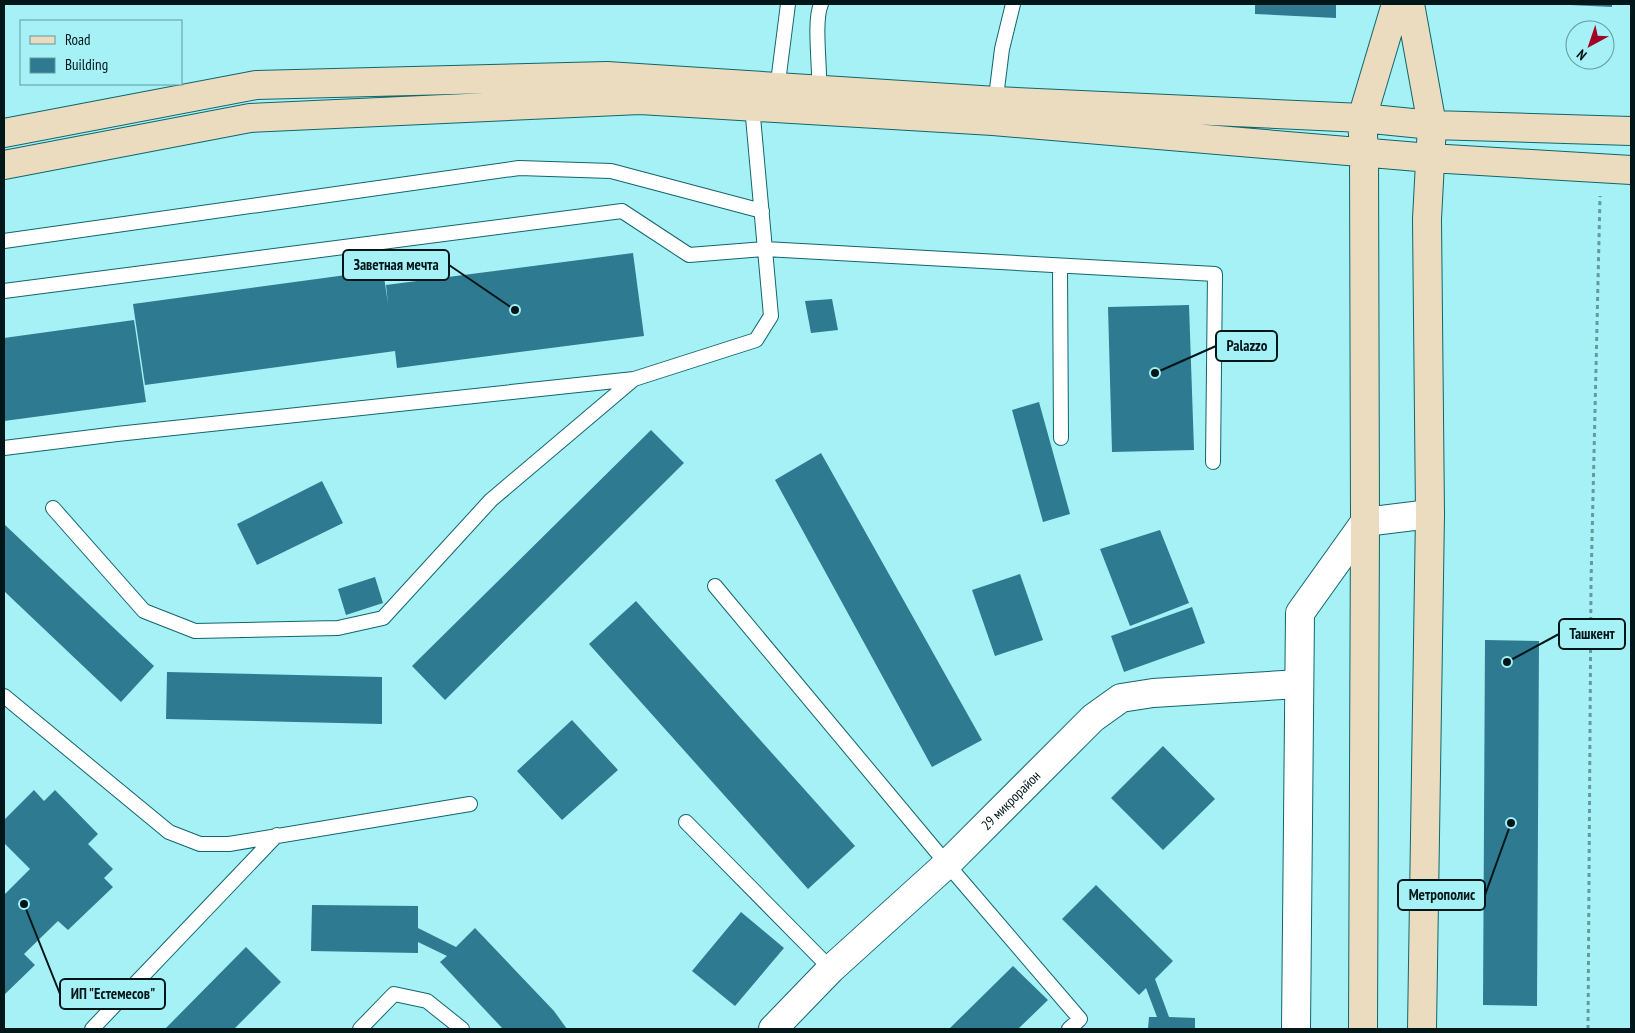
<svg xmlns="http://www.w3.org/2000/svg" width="1635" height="1033" font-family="'PT Sans Narrow',sans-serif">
	<rect width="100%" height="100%" fill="#a6f1f6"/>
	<path fill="#2d7a91" d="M 1255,4 L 1336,4 L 1336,18 L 1255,14 Z
		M 1570,4 L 1612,4 L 1612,7 L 1570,5 Z
		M 633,253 L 644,336 L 397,368 L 395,351 L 145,385 L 133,304 L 383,270 L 388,304 L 386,285 Z
		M 832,299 L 838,330 L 811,333 L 805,301 Z
		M 1189,305 L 1194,450 L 1112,452 L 1108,307 Z
		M 134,320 L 146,402 L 4,421 L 4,338 Z
		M 1039,402 L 1070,514 L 1043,522 L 1012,410 Z
		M 651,430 L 684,463 L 445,700 L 412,666 Z
		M 821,453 L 982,740 L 932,767 L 775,480 Z
		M 322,481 L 343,523 L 257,565 L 237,524 Z
		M 4,524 L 154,666 L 121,702 L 4,591 Z
		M 1160,530 L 1189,603 L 1130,626 L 1100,549 Z
		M 1020,574 L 1043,640 L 995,656 L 972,590 Z
		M 375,577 L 383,603 L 346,615 L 338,589 Z
		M 636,601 L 855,846 L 808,889 L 589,644 Z
		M 1192,607 L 1205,643 L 1124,672 L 1111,636 Z
		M 1485,640 L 1539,641 L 1537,1006 L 1483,1005 Z
		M 167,672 L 382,677 L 382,724 L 166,719 Z
		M 572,720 L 618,770 L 562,820 L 517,771 Z
		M 1163,746 L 1215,799 L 1163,850 L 1111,798 Z
		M 34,790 L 44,801 L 55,790 L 98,834 L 88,844 L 113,869 L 104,878 L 113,887 L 68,930 L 58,921 L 24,954 L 35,965 L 4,995 L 4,895 L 30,869 L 4,843 L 4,820 Z
		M 1096,885 L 1173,961 L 1155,979 L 1169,1017 L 1195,1018 L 1195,1029 L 1148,1029 L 1149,1017 L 1157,1017 L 1146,988 L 1139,995 L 1062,919 Z
		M 312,905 L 418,906 L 418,928 L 456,947 L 475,928 L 554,1011 L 567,1029 L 503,1029 L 440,962 L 447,956 L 418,942 L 418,953 L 311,951 Z
		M 741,912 L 784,948 L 735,1006 L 692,971 Z
		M 246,947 L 281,982 L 234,1029 L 165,1029 Z
		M 1013,966 L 1048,1000 L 1018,1029 L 949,1029 Z"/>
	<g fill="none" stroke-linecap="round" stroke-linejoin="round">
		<defs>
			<path id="lane" d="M 777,90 L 788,4
				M 819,95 C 821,71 813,23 821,4
				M 995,105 L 1002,49 L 1013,4
				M 4,241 L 519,168 L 611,171 L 762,211
				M 1060,266 L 1061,438
				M 4,291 L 622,211 L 689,255 L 765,249 L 1215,274 L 1213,462
				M 4,448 L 117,434 L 634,379
				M 53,508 L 144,611 L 195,631 L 338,628 L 383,618 L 491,500 L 634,379 L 756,340 L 771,316 L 752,106
				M 715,586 L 947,864 L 1080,1019 L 1069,1029
				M 4,696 L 169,832 L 200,844 L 229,844 L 470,804
				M 686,822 L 831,969
				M 92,1029 L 277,835
				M 360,1029 L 394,994 L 427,1001 L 462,1029"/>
			<g id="street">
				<path id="s1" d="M 773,1029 L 831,969 L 947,864 L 1093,718 L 1121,698 L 1153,693 L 1299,684"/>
				<path d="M 1296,1029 L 1300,613 L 1365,522 L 1430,514"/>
			</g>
			<path id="secondary" d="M 1410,4 L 1432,125 L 1427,219 L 1430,514 L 1422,1029
				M 4,133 L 256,85 L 607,76 L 996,101 L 1362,118 L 1432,125 L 1631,131
				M 4,165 L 250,118 L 640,100 L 993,121 L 1430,158 L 1631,170
				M 1363,1029 L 1365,522 L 1364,152 L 1362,118 L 1396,4"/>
		</defs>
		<use href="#lane" stroke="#11666b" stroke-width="16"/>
		<use href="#street" stroke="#11666b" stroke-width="30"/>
		<use href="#secondary" stroke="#11666b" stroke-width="30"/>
		<path stroke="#649a9d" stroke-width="3" stroke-dasharray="4 4" stroke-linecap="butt" d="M 1588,1029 L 1591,583 L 1600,196"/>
		<use href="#lane" stroke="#fff" stroke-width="14"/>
		<use href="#street" stroke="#fff" stroke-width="28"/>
		<use href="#secondary" stroke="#ebdcbf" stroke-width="28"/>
	</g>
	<g text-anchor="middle" stroke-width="4" stroke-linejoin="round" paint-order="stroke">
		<g font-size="14" fill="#011618" stroke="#a6f1f6">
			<text dy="5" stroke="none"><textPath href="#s1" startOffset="330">29 микрорайон</textPath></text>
		</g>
	</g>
	<path fill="none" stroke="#011618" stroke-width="2" d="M515 310L449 265M1155 373L1216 346M1507 662L1559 634M1511 823L1485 895M24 904L60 994"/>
	<g fill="#011618" stroke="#a6f1f6" stroke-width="2">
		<circle cx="515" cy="310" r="5"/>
		<circle cx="1155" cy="373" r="5"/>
		<circle cx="1507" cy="662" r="5"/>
		<circle cx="1511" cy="823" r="5"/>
		<circle cx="24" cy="904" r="5"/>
	</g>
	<g fill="#a6f1f6" stroke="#011618" stroke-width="2">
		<rect x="343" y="250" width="106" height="30" rx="5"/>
		<rect x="1216" y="331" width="61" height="30" rx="5"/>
		<rect x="1559" y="619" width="66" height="30" rx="5"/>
		<rect x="1398" y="880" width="87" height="30" rx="5"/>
		<rect x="60" y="979" width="105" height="30" rx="5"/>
	</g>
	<g font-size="15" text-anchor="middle" font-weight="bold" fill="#011618">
		<text x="396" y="270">Заветная мечта</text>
		<text x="1247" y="351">Palazzo</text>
		<text x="1592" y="639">Ташкент</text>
		<text x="1442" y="900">Метрополис</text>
		<text x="113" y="999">ИП "Естемесов"</text>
	</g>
	<rect width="1635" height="1033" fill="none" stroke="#011618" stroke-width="10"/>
	<rect x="20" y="20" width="162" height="65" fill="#a6f1f6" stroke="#64999d"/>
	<rect x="30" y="36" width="25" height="8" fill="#ebdcbf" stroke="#64999d"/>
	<text x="65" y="45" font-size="15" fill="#011618">Road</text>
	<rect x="30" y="58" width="25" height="15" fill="#2d7a91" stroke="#64999d"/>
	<text x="65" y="70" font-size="15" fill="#011618">Building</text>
	<g transform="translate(1590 45) rotate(220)"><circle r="24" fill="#a6f1f6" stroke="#64999d"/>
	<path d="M0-4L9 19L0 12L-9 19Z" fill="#a20225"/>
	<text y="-8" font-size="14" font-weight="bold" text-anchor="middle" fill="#011618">N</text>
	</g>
</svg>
